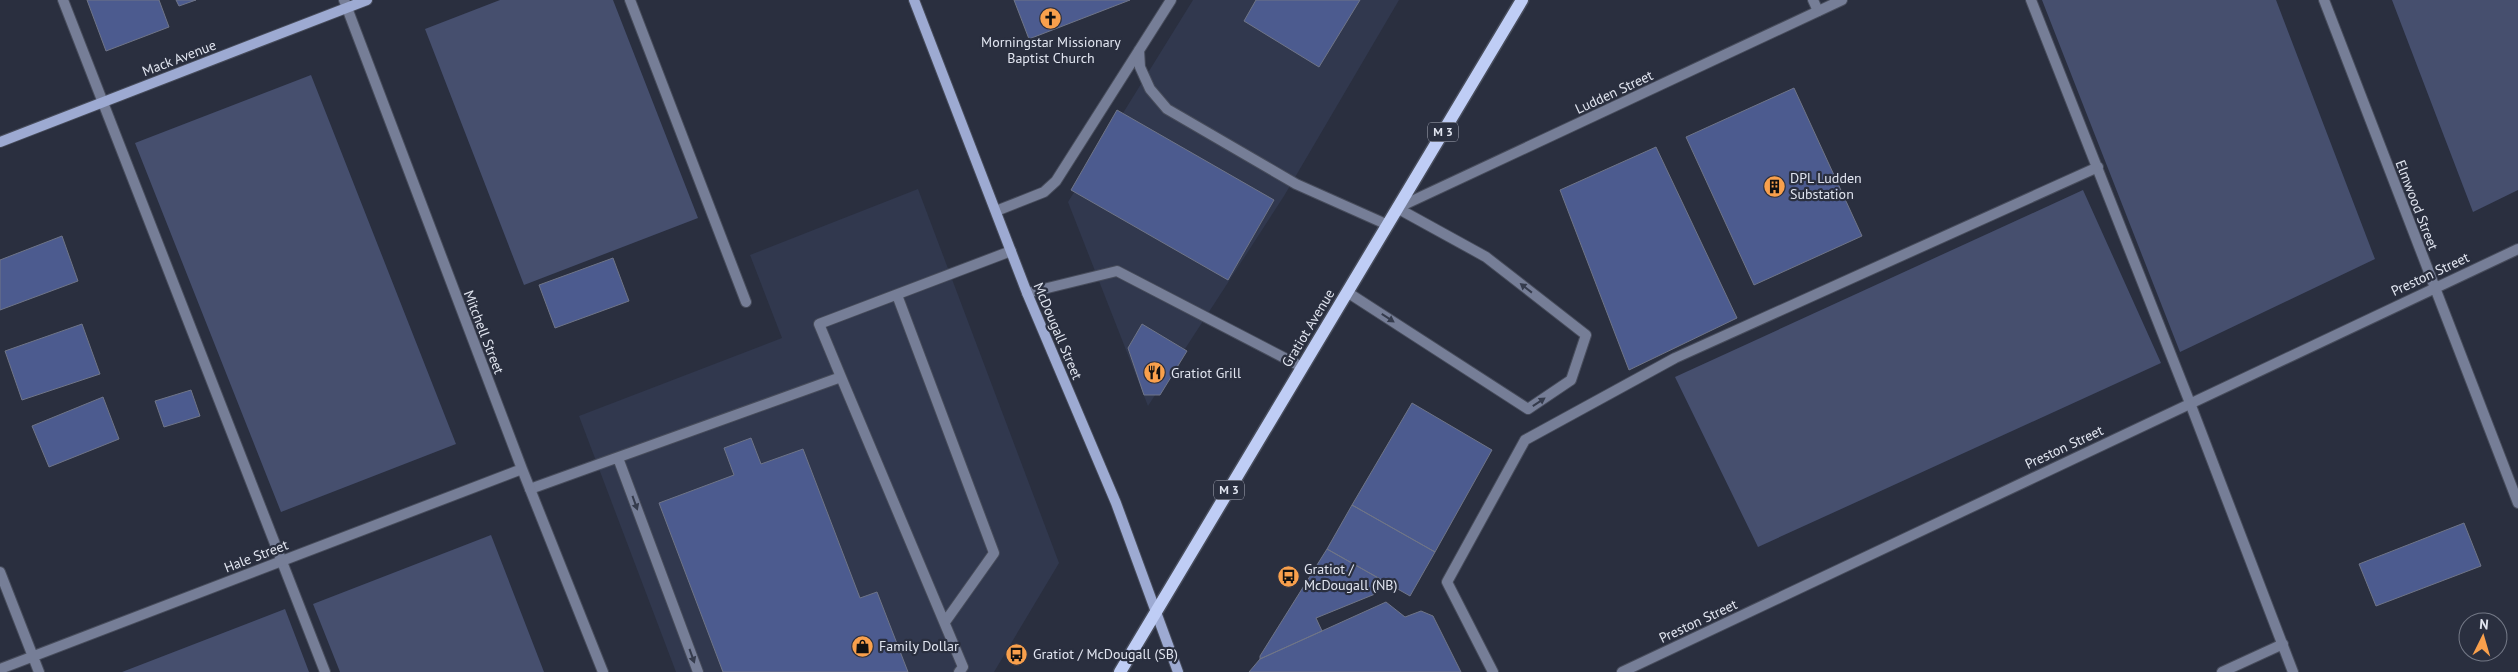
<svg xmlns="http://www.w3.org/2000/svg" width="2518" height="672" font-family="'PT Sans',sans-serif">
	<rect width="100%" height="100%" fill="#2a2f3f"/>
	<path fill="#31384e" d="M 1193,0 L 1399,0 L 1284,196 L 1148,406 L 1068,202 Z
		M 918,189 L 1059,563 L 994,672 L 676,672 L 579,416 L 782,338 L 750,255 Z"/>
	<path fill="#464f6e" d="M 500,0 L 613,0 L 698,218 L 524,285 L 425,29 Z
		M 2042,0 L 2276,0 L 2375,259 L 2180,352 Z
		M 2392,0 L 2518,0 L 2518,190 L 2473,212 Z
		M 311,75 L 456,444 L 281,512 L 135,143 Z
		M 2083,190 L 2161,363 L 1758,547 L 1675,377 Z
		M 491,535 L 544,672 L 340,672 L 313,604 Z
		M 285,609 L 309,672 L 122,672 Z"/>
	<path fill="#4c5b8f" stroke="#6f7588" d="M 87,0 L 159,0 L 169,27 L 106,51 Z
		M 176,0 L 196,0 L 179,6 Z
		M 1014,0 L 1130,0 L 1029,39 Z
		M 1256,0 L 1360,0 L 1319,67 L 1244,21 Z
		M 1794,88 L 1862,236 L 1754,285 L 1686,137 Z
		M 1117,110 L 1274,200 L 1228,280 L 1071,190 Z
		M 1656,147 L 1737,318 L 1629,370 L 1560,190 Z
		M 62,236 L 78,281 L 0,310 L 0,260 Z
		M 613,258 L 629,301 L 555,328 L 539,285 Z
		M 82,324 L 100,374 L 22,400 L 5,351 Z
		M 1142,324 L 1187,351 L 1160,395 L 1144,395 L 1128,348 Z
		M 191,390 L 200,416 L 164,427 L 155,401 Z
		M 103,397 L 119,439 L 49,467 L 32,426 Z
		M 1412,403 L 1492,450 L 1435,552 L 1352,505 Z
		M 751,438 L 761,464 L 803,449 L 860,598 L 877,592 L 908,672 L 723,672 L 659,503 L 734,475 L 724,448 Z
		M 1352,505 L 1435,552 L 1410,596 L 1327,549 Z
		M 2464,523 L 2481,566 L 2376,606 L 2359,564 Z
		M 1327,549 L 1382,580 L 1375,594 L 1316,618 L 1322,631 L 1260,659 L 1260,656 Z
		M 1386,602 L 1405,617 L 1421,611 L 1433,616 L 1461,672 L 1249,672 L 1260,659 Z"/>
	<g fill="none" stroke-linecap="round" stroke-linejoin="round">
		<defs>
			<path id="lane" d="M 63,0 L 325,672
				M 630,0 L 746,302
				M 1813,0 L 1818,11
				M 2031,0 L 2190,403 L 2293,672
				M 1139,50 L 1140,67 L 1150,89 L 1167,109 L 1296,184 L 1388,225
				M 996,211 L 1044,192 L 1056,181 L 1171,0
				M 1347,292 L 1528,409 L 1571,380 L 1586,335 L 1486,257 L 1397,208
				M 1027,293 L 1117,271 L 1302,367
				M 897,295 L 994,553 L 945,622
				M 841,377 L 963,667 L 959,672
				M 618,458 L 698,672
				M 530,489 L 841,377 L 819,324 L 1011,251
				M 1493,672 L 1447,582 L 1525,440 L 1675,358 L 2098,167
				M 2222,672 L 2283,644"/>
			<path id="street" d="M 344,0 L 522,469 L 603,672
				M 2324,0 L 2518,503
				M 1397,208 L 1842,0
				M 0,572 L 39,672
				M 0,669 L 522,469
				M 1622,672 L 2518,249"/>
			<path id="secondary" d="M 914,0 L 1027,293 L 1116,503 L 1178,672
				M 0,142 L 367,0"/>
			<path id="primary" d="M 1120,672 L 1522,0"/>
		</defs>
		<use href="#lane" stroke="#474c5b" stroke-width="12"/>
		<use href="#street" stroke="#474c5b" stroke-width="12"/>
		<use href="#secondary" stroke="#474c5b" stroke-width="12"/>
		<use href="#primary" stroke="#474c5b" stroke-width="15"/>
		<use href="#lane" stroke="#767e97" stroke-width="10"/>
		<use href="#street" stroke="#767e97" stroke-width="10"/>
		<use href="#secondary" stroke="#9daad2" stroke-width="10"/>
		<use href="#primary" stroke="#bfcdf5" stroke-width="12"/>
	</g>
	<defs><path id="oneway-solid" d="M-6-.8H1V-3.2L6.5 0L1 3.2V.8H-6Z" transform="scale(1.25)"/></defs>
	<g fill="#353b4c">
		<use href="#oneway-solid" transform="translate(1526 288) rotate(-142)"/>
		<use href="#oneway-solid" transform="translate(1388 318) rotate(33)"/>
		<use href="#oneway-solid" transform="translate(1539 402) rotate(-34)"/>
		<use href="#oneway-solid" transform="translate(635 503) rotate(70)"/>
		<use href="#oneway-solid" transform="translate(692 656) rotate(70)"/>
	</g>
	<defs>
		<symbol id="church-disc" viewBox="-11 -11 22 22"><circle r="9.5" fill="#f9a04c" stroke="#2a2f3f"/><path d="M-1.2-6h2.4v3.5h3.3v2.4h-3.3V6h-2.4V-.1h-3.3v-2.4h3.3Z" fill="#111"/></symbol>
		<symbol id="building-disc" viewBox="-11 -11 22 22"><circle r="9.5" fill="#f9a04c" stroke="#2a2f3f"/><path d="M-4-6H4V6H1V3H-1V6H-4ZM-2.5-4.3h1.7v1.8h-1.7ZM.8-4.3h1.7v1.8H.8ZM-2.5-1h1.7V.8h-1.7ZM.8-1h1.7V.8H.8Z" fill="#111"/></symbol>
		<symbol id="restaurant-disc" viewBox="-11 -11 22 22"><circle r="9.5" fill="#f9a04c" stroke="#2a2f3f"/><path d="M-5-6h1v4h1v-4h1v4h1v-4h1v5L-1.5 .5V6h-2V.5L-5-1ZM5-6V6H3V1.5H1.5Q1.5-4 5-6Z" fill="#111"/></symbol>
		<symbol id="bus-disc" viewBox="-11 -11 22 22"><circle r="9.5" fill="#f9a04c" stroke="#2a2f3f"/><path d="M-5-6H5V4H4V6H2V4H-2V6H-4V4H-5ZM-3.5-4V0h7V-4ZM-3.5 1.2v1.5H-2V1.2ZM2 1.2v1.5H3.5V1.2Z" fill="#111"/></symbol>
		<symbol id="shop-disc" viewBox="-11 -11 22 22"><circle r="9.5" fill="#f9a04c" stroke="#2a2f3f"/><path d="M-5-2.5h2.3a2.7 3.5 0 0 1 5.4 0H5L5.5 6h-11ZM-1.5-2.5h3a1.5 2.3 0 0 0-3 0Z" fill="#111"/></symbol>
	</defs>
	<g fill-rule="evenodd">
		<use href="#church-disc" x="1038" y="6" width="25" height="25"/>
		<use href="#building-disc" x="1762" y="174" width="25" height="25"/>
		<use href="#restaurant-disc" x="1142" y="360" width="25" height="25"/>
		<use href="#bus-disc" x="1276" y="564" width="25" height="25"/>
		<use href="#shop-disc" x="850" y="634" width="25" height="25"/>
		<use href="#bus-disc" x="1004" y="642" width="25" height="25"/>
	</g>
	<g text-anchor="middle" stroke-width="4.5" stroke-linejoin="round" paint-order="stroke">
		<g fill="#2a2f3f" stroke="#aaaebb" stroke-width="1">
			<rect x="1428" y="122.5" width="30" height="19" rx="4"/>
			<rect x="1214" y="480.5" width="30" height="19" rx="4"/>
		</g>
		<g font-size="12" font-weight="bold" fill="#e1e5f0">
			<text x="1443" y="136">M 3</text>
			<text x="1229" y="494">M 3</text>
		</g>
		<g font-size="14" fill="#e1e5f0" stroke="#2a2f3f" text-anchor="start">
			<text x="1051" y="47" text-anchor="middle">Morningstar Missionary<tspan x="1051" dy="16">Baptist Church</tspan></text>
			<text x="1790" y="183">DPL Ludden<tspan x="1790" dy="16">Substation</tspan></text>
			<text x="1171" y="378">Gratiot Grill</text>
			<text x="1304" y="574">Gratiot /<tspan x="1304" dy="16">McDougall (NB)</tspan></text>
			<text x="879" y="651">Family Dollar</text>
			<text x="1033" y="659">Gratiot / McDougall (SB)</text>
		</g>
		<g font-size="14" fill="#e1e5f0" stroke="#2a2f3f">
			<text transform="translate(179 58) rotate(-21)" y="5">Mack Avenue</text>
			<text transform="translate(1614 92) rotate(-25)" y="5">Ludden Street</text>
			<text transform="translate(2417 205) rotate(69)" y="5">Elmwood Street</text>
			<text transform="translate(2430 274) rotate(-25)" y="5">Preston Street</text>
			<text transform="translate(1308 328) rotate(-59)" y="5">Gratiot Avenue</text>
			<text transform="translate(1058 331) rotate(67)" y="5">McDougall Street</text>
			<text transform="translate(484 332) rotate(69)" y="5">Mitchell Street</text>
			<text transform="translate(2064 447) rotate(-25)" y="5">Preston Street</text>
			<text transform="translate(256 556) rotate(-21)" y="5">Hale Street</text>
			<text transform="translate(1698 621) rotate(-25)" y="5">Preston Street</text>
		</g>
	</g>
	<g transform="translate(2483 637) rotate(5)"><circle r="24" fill="#2a2f3f" stroke="#737886"/>
	<path d="M0-4L9 19L0 12L-9 19Z" fill="#f9a04c"/>
	<text y="-8" font-size="14" font-weight="bold" text-anchor="middle" fill="#e1e5f0">N</text>
	</g>
</svg>
